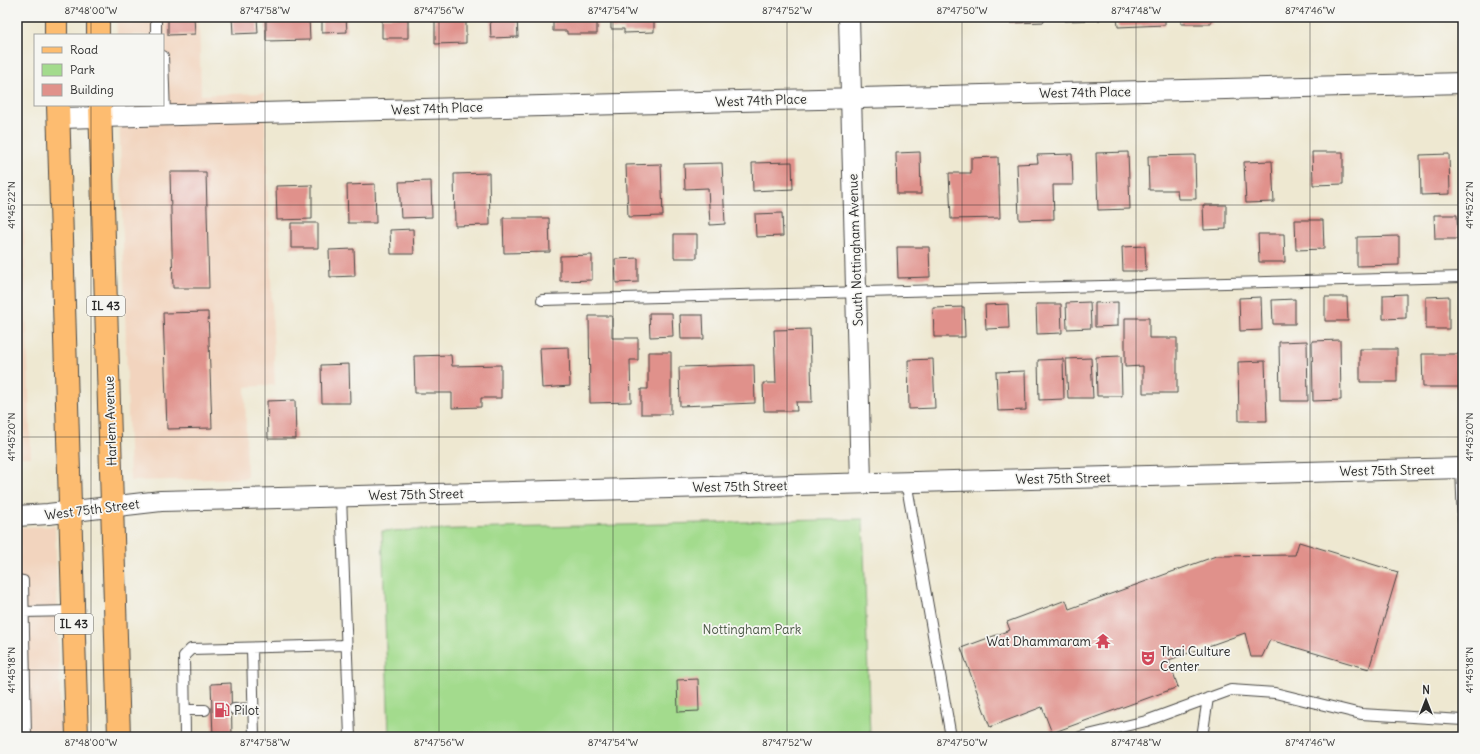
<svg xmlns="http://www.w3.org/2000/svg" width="1480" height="754" font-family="Delius,sans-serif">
	<rect width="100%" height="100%" fill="#f6f6f2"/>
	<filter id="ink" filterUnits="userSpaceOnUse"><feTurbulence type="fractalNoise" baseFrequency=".025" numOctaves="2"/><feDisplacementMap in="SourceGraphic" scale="8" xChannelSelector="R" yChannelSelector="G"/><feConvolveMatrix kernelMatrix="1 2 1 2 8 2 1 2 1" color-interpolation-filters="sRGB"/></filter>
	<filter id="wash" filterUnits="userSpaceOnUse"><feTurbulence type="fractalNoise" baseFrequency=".012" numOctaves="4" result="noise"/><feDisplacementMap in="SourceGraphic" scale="16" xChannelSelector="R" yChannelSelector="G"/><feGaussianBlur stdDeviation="0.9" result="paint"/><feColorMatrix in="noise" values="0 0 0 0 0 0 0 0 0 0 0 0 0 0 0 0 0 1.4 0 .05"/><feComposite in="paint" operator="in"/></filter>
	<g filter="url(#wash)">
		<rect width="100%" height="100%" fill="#eee8d1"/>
		<path fill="#f2d4be" d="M 17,17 L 31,457 L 17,457 Z
			M 116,17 L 199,17 L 201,95 L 264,93 L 275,385 L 245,387 L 247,478 L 130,481 L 119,105 L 163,105 L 163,35 L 117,35 Z
			M 55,526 L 61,737 L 17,737 L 17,527 Z"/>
		<path fill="#a3db8d" stroke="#67835c" d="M 863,519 L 870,737 L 389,737 L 382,531 Z"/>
		<g id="blocks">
			<path fill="#e0918b" d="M 168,17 L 194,17 L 195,34 L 168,35 Z
				M 232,17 L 257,17 L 258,33 L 233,34 Z
				M 266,17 L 309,17 L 310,40 L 266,41 Z
				M 322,17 L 346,17 L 347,32 L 322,33 Z
				M 382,17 L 408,17 L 408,38 L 382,38 Z
				M 435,17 L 466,17 L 466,43 L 435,44 Z
				M 490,17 L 517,17 L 518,37 L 491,38 Z
				M 553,17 L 597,17 L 597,34 L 567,34 L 567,31 L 553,31 Z
				M 611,17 L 654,17 L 654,32 L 624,33 L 624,29 L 611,29 Z
				M 1010,17 L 1044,17 L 1044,22 L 1010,23 Z
				M 1065,17 L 1100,17 L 1100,20 L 1065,21 Z
				M 1117,17 L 1165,17 L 1165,25 L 1118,27 Z
				M 1181,17 L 1211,17 L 1211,24 L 1181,24 Z
				M 920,152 L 921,194 L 897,194 L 896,153 Z
				M 1128,152 L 1130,209 L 1098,210 L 1096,153 Z
				M 1312,152 L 1343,152 L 1343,184 L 1313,185 Z
				M 1072,154 L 1073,185 L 1053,185 L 1054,219 L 1019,220 L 1017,164 L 1038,163 L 1037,155 Z
				M 1449,154 L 1450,194 L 1421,195 L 1420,155 Z
				M 1195,155 L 1196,199 L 1178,199 L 1177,190 L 1149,190 L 1148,156 Z
				M 998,157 L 1000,218 L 951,219 L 949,173 L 971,173 L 971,158 Z
				M 1272,161 L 1274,202 L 1246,203 L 1244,162 Z
				M 792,162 L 793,189 L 753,191 L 752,163 Z
				M 722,163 L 725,224 L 710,225 L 708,188 L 685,189 L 684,164 Z
				M 661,164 L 663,216 L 628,217 L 626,165 Z
				M 170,172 L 206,172 L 209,288 L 173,288 Z
				M 489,173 L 490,225 L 455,226 L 454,174 Z
				M 431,181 L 432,217 L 401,218 L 399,182 Z
				M 375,184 L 376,223 L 348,223 L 347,185 Z
				M 312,185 L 312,219 L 277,220 L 276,186 Z
				M 1203,205 L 1226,205 L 1226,229 L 1204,230 Z
				M 782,213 L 783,236 L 756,237 L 755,214 Z
				M 1434,215 L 1457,215 L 1458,239 L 1435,239 Z
				M 503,218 L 549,218 L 550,252 L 504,253 Z
				M 1295,220 L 1323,220 L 1324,249 L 1296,250 Z
				M 291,223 L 318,223 L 318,248 L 291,248 Z
				M 413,229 L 414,254 L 391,254 L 390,230 Z
				M 674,234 L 697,234 L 697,258 L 674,258 Z
				M 1258,234 L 1284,234 L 1285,262 L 1259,262 Z
				M 1399,236 L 1399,265 L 1357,266 L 1357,237 Z
				M 1145,246 L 1146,271 L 1123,271 L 1122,247 Z
				M 897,247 L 929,247 L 930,277 L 898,278 Z
				M 354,249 L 355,276 L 330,277 L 329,250 Z
				M 592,255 L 592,280 L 560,281 L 560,256 Z
				M 638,258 L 638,282 L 616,283 L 615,259 Z
				M 1406,294 L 1406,318 L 1383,319 L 1383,295 Z
				M 1449,296 L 1449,329 L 1426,329 L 1426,297 Z
				M 1261,297 L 1262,330 L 1240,331 L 1239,298 Z
				M 1325,297 L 1347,297 L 1348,321 L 1325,321 Z
				M 1295,299 L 1295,324 L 1273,324 L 1272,300 Z
				M 1090,302 L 1091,328 L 1067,329 L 1066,303 Z
				M 1118,302 L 1118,326 L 1095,327 L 1095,303 Z
				M 1008,304 L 1009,328 L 986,329 L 985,305 Z
				M 1036,304 L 1061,304 L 1062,333 L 1037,334 Z
				M 964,307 L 965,337 L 934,337 L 933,308 Z
				M 208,312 L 212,428 L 167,429 L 163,313 Z
				M 649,313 L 672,313 L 673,336 L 650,337 Z
				M 680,315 L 703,315 L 704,339 L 681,339 Z
				M 589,316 L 612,316 L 612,338 L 638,338 L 638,360 L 630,360 L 631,402 L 590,403 Z
				M 1125,318 L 1149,318 L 1149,338 L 1177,338 L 1177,393 L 1143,393 L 1143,366 L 1125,367 Z
				M 810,329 L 812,402 L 796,402 L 797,411 L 764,411 L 763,383 L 776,383 L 774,330 Z
				M 1340,340 L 1341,400 L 1313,401 L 1312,341 Z
				M 1307,341 L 1308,401 L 1280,401 L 1279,342 Z
				M 569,347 L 570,386 L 542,388 L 540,348 Z
				M 1360,349 L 1397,349 L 1397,382 L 1360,382 Z
				M 648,352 L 671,352 L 671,414 L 641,414 L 641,389 L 648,389 Z
				M 1422,354 L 1460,354 L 1460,387 L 1423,387 Z
				M 451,355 L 452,366 L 501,365 L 501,398 L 481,398 L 481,407 L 452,408 L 452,393 L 415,393 L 414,356 Z
				M 1121,356 L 1122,396 L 1097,396 L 1096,357 Z
				M 1091,358 L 1093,398 L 1068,398 L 1066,359 Z
				M 933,359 L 935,408 L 909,409 L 908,360 Z
				M 1063,359 L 1064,399 L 1039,400 L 1038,360 Z
				M 1265,361 L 1267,421 L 1239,421 L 1238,362 Z
				M 349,364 L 350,403 L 322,403 L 321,365 Z
				M 754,365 L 755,403 L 680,406 L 679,367 Z
				M 1025,371 L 1026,410 L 998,411 L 996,372 Z
				M 295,400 L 296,439 L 268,439 L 267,401 Z
				M 1299,542 L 1398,572 L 1369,669 L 1270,640 L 1262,657 L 1251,657 L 1245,633 L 1169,660 L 1178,687 L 1052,733 L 1042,707 L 990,727 L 961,648 L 1010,630 L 1007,622 L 1066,600 L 1069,609 L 1216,556 L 1295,555 Z
				M 698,679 L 699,711 L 678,712 L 677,680 Z
				M 231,683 L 232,737 L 213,737 L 211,684 Z"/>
		</g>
	</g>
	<g filter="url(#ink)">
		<use href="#blocks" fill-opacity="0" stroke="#484744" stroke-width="1"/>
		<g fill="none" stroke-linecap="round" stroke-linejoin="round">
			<defs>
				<path id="service" d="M 156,17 L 156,35
					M 163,56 L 165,116
					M 542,300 L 1463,277
					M 1461,468 L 1463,519
					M 906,481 L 951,737
					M 341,496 L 350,737
					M 17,580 L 23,581 L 26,737
					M 23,612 L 73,611
					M 252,648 L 254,737
					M 234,709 L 253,708
					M 185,710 L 205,710
					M 185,737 L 184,656 L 191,649 L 347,645
					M 1080,737 L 1146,721 L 1231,690 L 1275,693 L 1361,714 L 1463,720
					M 1202,737 L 1208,698"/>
				<path id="minor" d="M 849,17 L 861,483
					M 59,118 L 1463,83
					M 17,516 L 48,514 L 161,501 L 1463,468"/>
				<path id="primary" d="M 56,17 L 56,35
					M 98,17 L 98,35
					M 58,105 L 77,737
					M 100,105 L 119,737"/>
			</defs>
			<use href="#service" stroke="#484744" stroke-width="12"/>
			<use href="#minor" stroke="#484744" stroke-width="22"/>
			<use href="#primary" stroke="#484744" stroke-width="24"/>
			<use href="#service" stroke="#fff" stroke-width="10"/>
			<use href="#minor" stroke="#fff" stroke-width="20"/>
			<use href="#primary" stroke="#fdbc6f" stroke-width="22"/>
		</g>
	</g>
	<path fill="none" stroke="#2b2b2b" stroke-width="1" stroke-opacity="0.45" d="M 91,17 L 91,35M 265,17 L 265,737M 439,17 L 439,737M 613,17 L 613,737M 787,17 L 787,737M 962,17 L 962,737M 1136,17 L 1136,737M 1310,17 L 1310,737M 91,105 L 91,737M 17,205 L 1463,205M 17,437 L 1463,437M 17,670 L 1463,670"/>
	<defs>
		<symbol id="temple-bare" viewBox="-9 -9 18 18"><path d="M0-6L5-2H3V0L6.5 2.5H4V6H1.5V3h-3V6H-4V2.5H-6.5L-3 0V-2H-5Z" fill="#d1495b" stroke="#f6f6f2" stroke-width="2.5" paint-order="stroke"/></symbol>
		<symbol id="theatre-bare" viewBox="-9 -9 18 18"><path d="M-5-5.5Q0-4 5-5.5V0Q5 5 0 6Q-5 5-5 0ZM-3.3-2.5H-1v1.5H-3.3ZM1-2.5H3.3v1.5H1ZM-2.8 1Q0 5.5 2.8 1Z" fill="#d1495b" stroke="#f6f6f2" stroke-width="2.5" paint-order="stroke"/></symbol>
		<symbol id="fuel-bare" viewBox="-9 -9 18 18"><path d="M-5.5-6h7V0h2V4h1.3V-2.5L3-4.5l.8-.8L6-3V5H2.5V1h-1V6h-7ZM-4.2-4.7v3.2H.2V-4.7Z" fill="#d1495b" stroke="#f6f6f2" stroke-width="2.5" paint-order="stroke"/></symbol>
	</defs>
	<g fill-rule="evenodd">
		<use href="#temple-bare" x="1092" y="630" width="22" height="22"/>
		<use href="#theatre-bare" x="1137" y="647" width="22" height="22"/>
		<use href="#fuel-bare" x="211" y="699" width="22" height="22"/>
	</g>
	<g text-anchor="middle" stroke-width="3.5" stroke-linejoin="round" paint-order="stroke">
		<g fill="#f6f6f2" stroke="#686867" stroke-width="1">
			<rect x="87" y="296" width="38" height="20" rx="3"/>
			<rect x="55" y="614" width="38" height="20" rx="3"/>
		</g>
		<g font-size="12" font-weight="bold" fill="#2b2b2b">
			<text x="106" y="310">IL 43</text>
			<text x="74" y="628">IL 43</text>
		</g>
		<g font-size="13" fill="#2b2b2b" stroke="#f6f6f2">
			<text transform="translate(1085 92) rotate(-1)" y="5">West 74th Place</text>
			<text transform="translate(761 100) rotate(-2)" y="5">West 74th Place</text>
			<text transform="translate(437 108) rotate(-2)" y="5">West 74th Place</text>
			<text transform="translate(855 250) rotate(-92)" y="5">South Nottingham Avenue</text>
			<text transform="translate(110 421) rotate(-92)" y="5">Harlem Avenue</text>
			<text transform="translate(1387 470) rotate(-1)" y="5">West 75th Street</text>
			<text transform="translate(1063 478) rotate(-1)" y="5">West 75th Street</text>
			<text transform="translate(740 486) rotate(-1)" y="5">West 75th Street</text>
			<text transform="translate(416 494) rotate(-1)" y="5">West 75th Street</text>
			<text transform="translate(92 509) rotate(-7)" y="5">West 75th Street</text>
		</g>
		<g font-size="13" fill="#495744" stroke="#f6f6f2">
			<text x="752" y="634">Nottingham Park</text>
		</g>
		<g font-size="13" fill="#2b2b2b" stroke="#f6f6f2" text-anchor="start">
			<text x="1091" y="646" text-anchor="end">Wat Dhammaram</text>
			<text x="1160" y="656">Thai Culture<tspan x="1160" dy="15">Center</tspan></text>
			<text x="234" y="715">Pilot</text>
		</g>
	</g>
	<rect width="1480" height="754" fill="none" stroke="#f6f6f2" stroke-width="44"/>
	<rect x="34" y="34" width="130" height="72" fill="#f6f6f2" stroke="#a5a5a2"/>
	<rect x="42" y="47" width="20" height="6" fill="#fdbc6f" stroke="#a5a5a2"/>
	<text x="70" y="54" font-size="12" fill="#2b2b2b">Road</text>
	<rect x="42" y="64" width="20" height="12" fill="#a3db8d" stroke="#a5a5a2"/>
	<text x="70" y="74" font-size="12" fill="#2b2b2b">Park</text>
	<rect x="42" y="84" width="20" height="12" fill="#e0918b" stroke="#a5a5a2"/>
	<text x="70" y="94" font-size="12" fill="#2b2b2b">Building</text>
	<g transform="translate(1426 700)" stroke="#f6f6f2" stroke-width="3" paint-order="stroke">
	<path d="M0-3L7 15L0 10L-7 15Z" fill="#2b2b2b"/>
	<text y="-6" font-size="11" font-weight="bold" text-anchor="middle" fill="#2b2b2b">N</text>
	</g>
	<rect x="22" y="22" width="1436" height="710" fill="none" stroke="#2b2b2b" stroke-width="1.5"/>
	<g font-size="10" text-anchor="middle" fill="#2b2b2b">
		<text x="91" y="14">87°48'00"W</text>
		<text x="265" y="14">87°47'58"W</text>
		<text x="439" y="14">87°47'56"W</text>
		<text x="613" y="14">87°47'54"W</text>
		<text x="787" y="14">87°47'52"W</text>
		<text x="962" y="14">87°47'50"W</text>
		<text x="1136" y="14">87°47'48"W</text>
		<text x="1310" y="14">87°47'46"W</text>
		<text transform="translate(11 205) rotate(-90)" y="4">41°45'22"N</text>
		<text transform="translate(1469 205) rotate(-90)" y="4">41°45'22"N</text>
		<text transform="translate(11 437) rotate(-90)" y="4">41°45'20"N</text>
		<text transform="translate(1469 437) rotate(-90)" y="4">41°45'20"N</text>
		<text transform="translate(11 670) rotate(-90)" y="4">41°45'18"N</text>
		<text transform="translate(1469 670) rotate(-90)" y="4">41°45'18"N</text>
		<text x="91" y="746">87°48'00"W</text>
		<text x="265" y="746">87°47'58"W</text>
		<text x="439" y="746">87°47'56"W</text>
		<text x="613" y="746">87°47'54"W</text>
		<text x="787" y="746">87°47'52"W</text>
		<text x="962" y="746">87°47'50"W</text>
		<text x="1136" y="746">87°47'48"W</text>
		<text x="1310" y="746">87°47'46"W</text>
	</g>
</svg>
